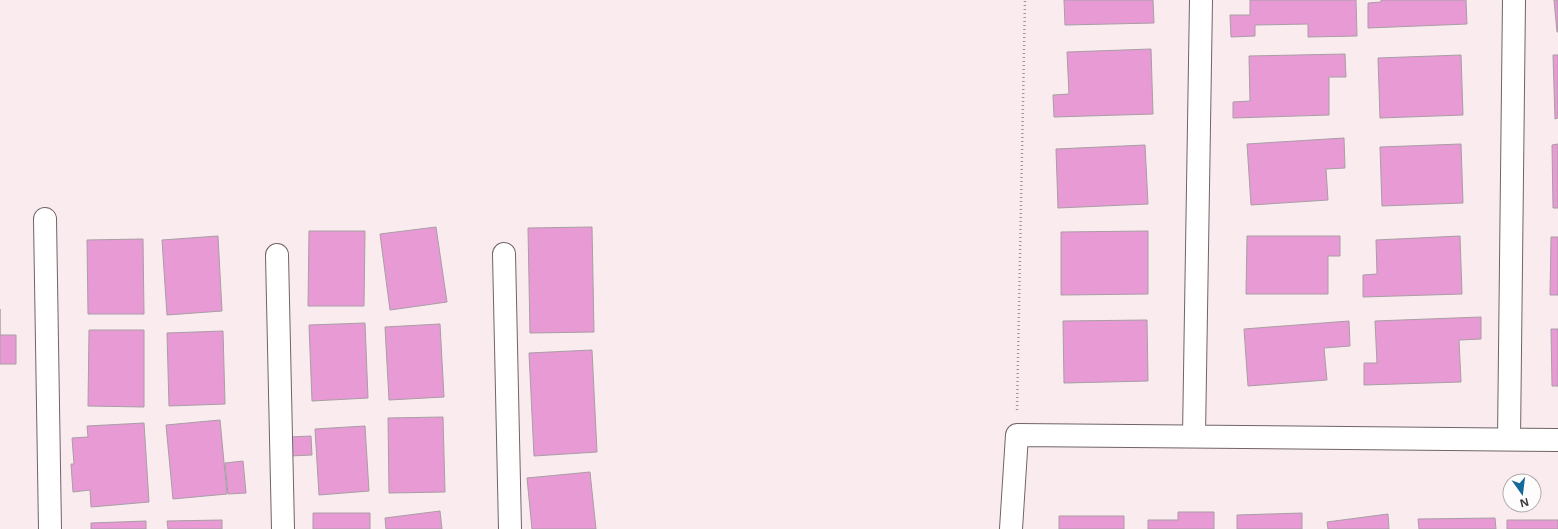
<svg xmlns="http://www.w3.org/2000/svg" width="1558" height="529" font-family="'Open Sans',sans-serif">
	<rect width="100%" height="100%" fill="#f9ebee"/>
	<path fill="#e89ad5" stroke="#a89ea5" d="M 1064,0 L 1153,0 L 1154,23 L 1065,25 Z
		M 1250,0 L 1356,0 L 1357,36 L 1308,37 L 1308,24 L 1255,25 L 1255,36 L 1231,37 L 1230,15 L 1250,15 Z
		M 1381,0 L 1466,0 L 1467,24 L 1368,28 L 1368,3 L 1381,2 Z
		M 1554,0 L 1558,0 L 1558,32 L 1557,32 Z
		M 1151,49 L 1153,114 L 1054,117 L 1053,95 L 1069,94 L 1067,52 Z
		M 1345,54 L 1346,77 L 1329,77 L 1329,115 L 1233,118 L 1233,102 L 1250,101 L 1249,56 Z
		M 1461,55 L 1463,115 L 1380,118 L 1378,58 Z
		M 1553,55 L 1558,55 L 1558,118 L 1555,119 Z
		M 1344,138 L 1345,168 L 1326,169 L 1328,200 L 1251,205 L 1247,144 Z
		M 1461,144 L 1463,203 L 1382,206 L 1380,147 Z
		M 1558,144 L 1558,208 L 1553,208 L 1552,145 Z
		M 1145,145 L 1148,204 L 1058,208 L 1056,149 Z
		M 436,227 L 447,302 L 390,310 L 380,234 Z
		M 592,227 L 594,332 L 530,333 L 528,228 Z
		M 309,231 L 365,231 L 364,306 L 308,306 Z
		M 1148,231 L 1148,294 L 1061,295 L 1061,232 Z
		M 218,236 L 222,311 L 167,315 L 162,240 Z
		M 1247,236 L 1340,236 L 1340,256 L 1328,256 L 1328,294 L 1246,294 Z
		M 1460,236 L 1462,294 L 1363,297 L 1363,275 L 1377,274 L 1376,240 Z
		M 1551,237 L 1558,237 L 1558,295 L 1550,295 Z
		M 143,239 L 144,314 L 88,314 L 87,240 Z
		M 0,309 L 0,335 L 16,335 L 16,364 L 0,364 Z
		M 1481,317 L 1481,339 L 1459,340 L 1461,382 L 1364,385 L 1364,363 L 1377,363 L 1375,321 Z
		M 1147,320 L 1148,381 L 1064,383 L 1063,321 Z
		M 1349,321 L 1350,346 L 1324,348 L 1327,380 L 1248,386 L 1244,329 Z
		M 365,323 L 368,398 L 312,401 L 309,325 Z
		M 440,324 L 444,397 L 389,400 L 385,327 Z
		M 1551,329 L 1558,329 L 1558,386 L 1552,386 Z
		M 89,330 L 144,330 L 144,407 L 88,406 Z
		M 223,331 L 225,404 L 169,406 L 167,333 Z
		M 592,350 L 597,452 L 534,456 L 529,353 Z
		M 443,417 L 445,492 L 389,493 L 388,418 Z
		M 220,420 L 227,494 L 173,499 L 166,425 Z
		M 144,423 L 149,502 L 91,507 L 90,490 L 73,492 L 71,464 L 74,464 L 72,438 L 88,437 L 87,426 Z
		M 365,426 L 369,491 L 319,495 L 315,429 Z
		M 311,436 L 312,455 L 289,456 L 289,437 Z
		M 243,461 L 246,493 L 228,494 L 225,463 Z
		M 590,472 L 596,529 L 532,529 L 527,478 Z
		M 440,511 L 442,529 L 386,529 L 385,518 Z
		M 1178,512 L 1214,512 L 1214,529 L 1148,529 L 1148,520 L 1178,520 Z
		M 313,513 L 370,513 L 370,529 L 313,529 Z
		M 1302,513 L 1302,529 L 1237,529 L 1237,515 Z
		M 1388,514 L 1389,529 L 1328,529 L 1327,522 Z
		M 1059,516 L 1124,516 L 1124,529 L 1059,529 Z
		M 1495,518 L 1496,529 L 1419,529 L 1418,519 Z
		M 222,520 L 222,529 L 168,529 L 167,521 Z
		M 1507,520 L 1558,520 L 1558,529 L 1507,529 Z
		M 146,521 L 146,529 L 91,529 L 91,523 Z"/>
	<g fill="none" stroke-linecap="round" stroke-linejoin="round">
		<defs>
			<path id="street" d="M 45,219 L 50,529
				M 504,254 L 510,529
				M 277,255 L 283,529
				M 1194,436 L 1201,0
				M 1509,439 L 1514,0
				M 1011,529 L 1017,435 L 1558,440"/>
		</defs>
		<use href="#street" stroke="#706467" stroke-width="24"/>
		<path stroke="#9f9497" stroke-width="2.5" stroke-dasharray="1 3" stroke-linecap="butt" d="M 1017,410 L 1025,0"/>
		<use href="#street" stroke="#fff" stroke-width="22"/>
	</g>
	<g transform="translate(1522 493) rotate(166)"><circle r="19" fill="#fefcfc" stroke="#b1adae"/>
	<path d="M0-3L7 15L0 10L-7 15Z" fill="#13699a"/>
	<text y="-6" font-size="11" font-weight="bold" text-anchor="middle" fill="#3d3739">N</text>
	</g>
</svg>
